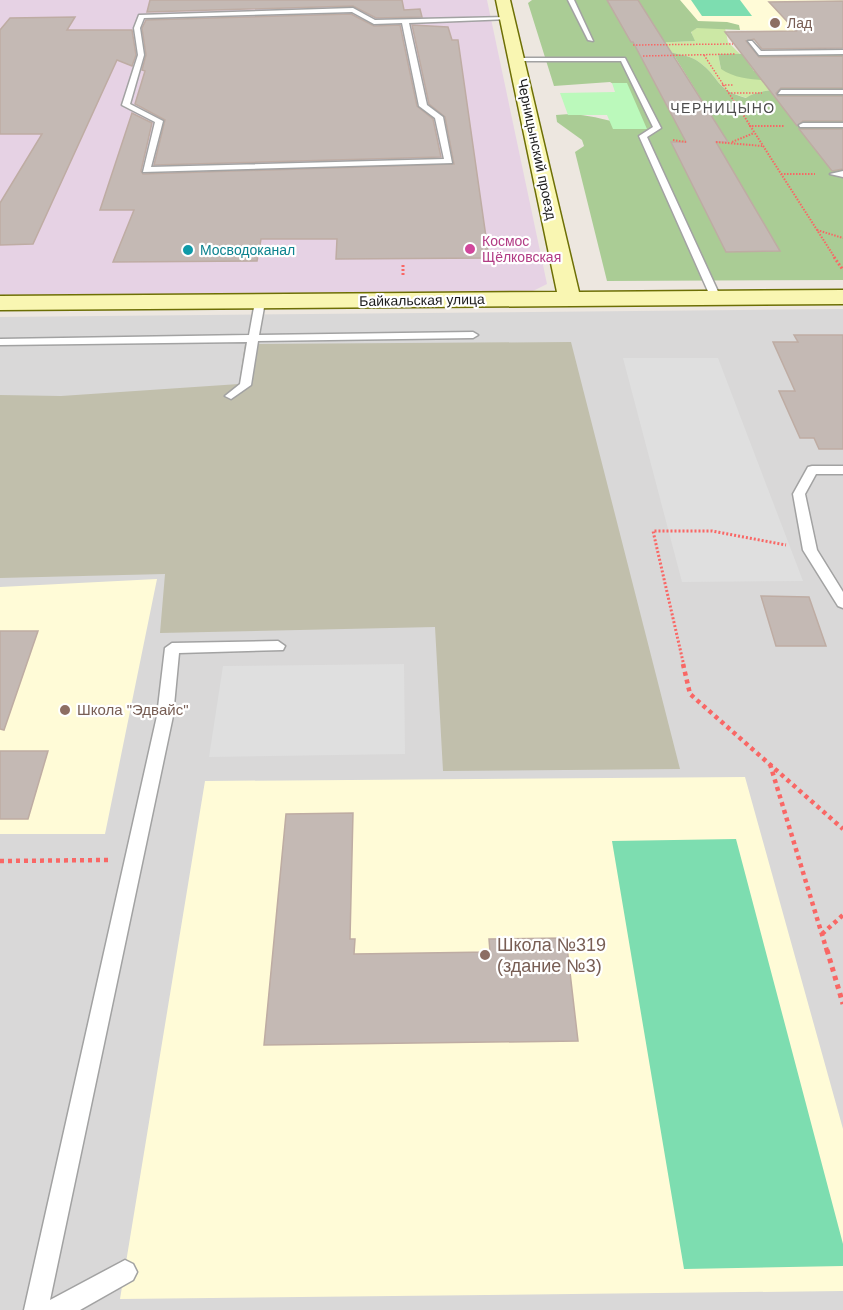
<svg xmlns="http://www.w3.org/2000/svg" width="843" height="1310" font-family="Helvetica,sans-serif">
	<rect width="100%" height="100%" fill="#ede7e0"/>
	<path fill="#d9d8d8" d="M 843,309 L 843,1310 L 0,1310 L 0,317 Z"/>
	<path fill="#e6d2e4" d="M 0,0 L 487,0 L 547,284 L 531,292 L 0,296 Z"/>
	<path fill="#fffbd7" d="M 667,0 L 843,0 L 843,46 L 783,46 L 770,31 L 736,30 L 729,24 L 683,23 Z
		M 157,579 L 105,834 L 0,834 L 0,587 Z
		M 745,777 L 843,1129 L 843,1291 L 120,1299 L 205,781 Z"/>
	<path fill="#c1bfac" d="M 571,342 L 680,769 L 443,771 L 435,627 L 160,633 L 165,574 L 0,578 L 0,395 L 61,396 L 239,384 L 245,344 Z"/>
	<path fill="#cce8a5" d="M 697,28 L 725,28 L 728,42 L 740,54 L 718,54 L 721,69 L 788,85 C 775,93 760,88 747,98 C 714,89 721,78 699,62 C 684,51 665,56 652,43 L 694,41 L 691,31 Z"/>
	<path fill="#aacc95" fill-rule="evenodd" d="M 532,0 L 680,0 L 698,21 L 727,22 L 739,25 L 740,30 L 697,28 L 691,32 L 695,41 L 652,43 C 665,56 684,51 699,62 C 721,78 714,89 746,98 C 760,88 775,93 788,85 C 766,77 741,83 721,69 L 718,54 L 843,53 L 843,60 L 747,61 L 754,71 L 843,70 L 843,96 L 776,97 L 843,107 L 843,138 L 807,139 L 817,152 L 843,151 L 843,280 L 607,281 L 575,152 L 584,146 L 582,140 L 557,122 L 556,115 C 585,112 596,119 623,123 L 620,88 L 610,82 L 554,86 L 528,3 ZM 675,57 L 727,141 L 716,142 L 779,251 L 726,252 L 672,143 L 686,142 L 642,58 Z"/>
	<path fill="#bbf9bb" d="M 612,83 L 627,83 L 647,129 L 613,129 L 607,115 L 568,115 L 560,93 L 615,92 Z"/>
	<path fill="#7dddb0" d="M 691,0 L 740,0 L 752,16 L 702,16 Z
		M 736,839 L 843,1244 L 843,1266 L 684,1269 L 612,841 Z"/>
	<path fill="#dfdfdf" d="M 623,358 L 718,358 L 803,581 L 682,582 Z
		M 404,664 L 405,754 L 209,757 L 223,666 Z"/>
	<path fill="#c4b9b4" stroke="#beaca3" stroke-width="1.5" d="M 150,0 L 402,0 L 404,10 L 420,9 L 422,17 L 376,18 L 353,6 L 147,12 Z
		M 607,0 L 638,0 L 728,142 L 716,142 L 780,251 L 726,252 L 671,142 L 686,142 L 633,42 L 631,42 Z
		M 843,1 L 843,48 L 762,49 L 754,39 L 746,41 L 759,57 L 843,56 L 843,88 L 781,88 L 776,93 L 778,96 L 843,96 L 843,121 L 803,121 L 797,126 L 725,32 L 796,31 L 769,2 Z
		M 351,14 L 374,26 L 400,25 L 417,106 L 433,119 L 441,157 L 154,165 L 165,120 L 135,104 L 145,71 L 142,70 L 146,55 L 142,28 L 146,20 Z
		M 75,17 L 67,30 L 132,30 L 136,55 L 132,66 L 117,60 L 33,244 L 0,245 L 0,203 L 42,134 L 0,134 L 0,30 L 10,18 Z
		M 412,25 L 448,27 L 452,40 L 458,40 L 489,258 L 336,259 L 337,239 L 261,239 L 257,261 L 113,262 L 134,210 L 100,210 L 132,113 L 152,123 L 141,171 L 143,174 L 454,164 L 445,117 L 429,104 Z
		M 799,129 L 843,129 L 843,169 L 832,171 Z
		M 794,335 L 843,335 L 843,449 L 819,449 L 814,438 L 800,438 L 779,391 L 795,391 L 773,342 L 798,342 Z
		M 761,596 L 809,597 L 826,646 L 776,646 Z
		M 0,631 L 38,631 L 4,730 L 0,729 Z
		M 0,751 L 48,751 L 28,819 L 0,819 Z
		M 353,813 L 350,939 L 355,939 L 354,954 L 490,952 L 489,939 L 566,938 L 578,1041 L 264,1045 L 286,814 Z"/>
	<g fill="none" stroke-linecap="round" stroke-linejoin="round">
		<defs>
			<path id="lane" d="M 568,0 L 574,0 L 593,41 L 588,40 Z
				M 353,8 L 375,20 L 507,17 L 510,19 L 409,23 L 427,105 L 443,117 L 452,163 L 143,172 L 155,122 L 122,105 L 138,55 L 134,28 L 139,15 ZM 352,12 L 374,24 L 402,23 L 419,106 L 435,118 L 444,159 L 151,167 L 163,121 L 130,104 L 144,55 L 140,28 L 144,18 Z
				M 748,41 L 752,41 L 761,51 L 843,50 L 843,54 L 759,55 Z
				M 518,58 L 625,58 L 661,128 L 647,137 L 721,298 L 720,300 L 711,298 L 639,136 L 653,127 L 621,61 L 516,61 Z
				M 781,90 L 843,90 L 843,94 L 778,94 Z
				M 803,123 L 843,123 L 843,127 L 800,127 L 799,125 Z
				M 843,171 L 843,177 L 830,174 Z
				M 260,299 L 265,302 L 259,335 L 473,332 L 478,335 L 473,338 L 258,341 L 251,385 L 231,399 L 225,396 L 240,384 L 247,342 L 0,345 L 0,339 L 249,335 L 255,302 Z
				M 812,466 L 843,466 L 843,474 L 816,474 L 805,494 L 817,550 L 843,592 L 843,608 L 838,606 L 803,550 L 793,494 L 808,467 Z
				M 278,641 L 285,646 L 283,650 L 179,653 L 173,716 L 50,1300 L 125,1260 L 133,1264 L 137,1272 L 133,1280 L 80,1310 L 24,1310 L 157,716 L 165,648 L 172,643 Z"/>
			<path id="secondary" d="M 496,0 L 510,0 L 579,292 L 843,290 L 843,304 L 0,310 L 0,296 L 557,292 Z"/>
		</defs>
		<use href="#lane" stroke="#a2a2a2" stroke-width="3"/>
		<use href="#secondary" stroke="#6d6f05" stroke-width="3"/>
		<path stroke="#f96765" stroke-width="1.5" stroke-dasharray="1.5 1.5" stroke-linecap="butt" d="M 633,45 L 733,44
			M 704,55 L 743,115
			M 643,56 L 735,54
			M 722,85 L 733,85
			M 728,93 L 762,93"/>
		<path stroke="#f96765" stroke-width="2" stroke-dasharray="1.5 1.5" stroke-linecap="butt" d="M 742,113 L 835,258
			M 749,126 L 784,126
			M 673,140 L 686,142
			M 716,142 L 762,146
			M 732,142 L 754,133
			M 781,174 L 815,174
			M 817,230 L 843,238"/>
		<path stroke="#f96765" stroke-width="3" stroke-dasharray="2 2" stroke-linecap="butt" d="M 834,257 L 843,270
			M 403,265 L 403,277
			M 684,666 L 653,531 L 712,531 L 786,545"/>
		<path stroke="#f96765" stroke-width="4.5" stroke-dasharray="4 4" stroke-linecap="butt" d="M 683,664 L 690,694 L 843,829
			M 770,764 L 827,951
			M 0,861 L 108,860
			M 822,934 L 843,915"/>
		<path stroke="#f96765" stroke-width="5" stroke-dasharray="4.5 4.5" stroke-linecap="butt" d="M 827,950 L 843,1004"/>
		<use href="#lane" fill="#fff" fill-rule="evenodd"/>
		<use href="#secondary" fill="#f9f6b2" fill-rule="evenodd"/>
	</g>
	<g fill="#8d6e63" stroke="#fff" stroke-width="2">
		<circle cx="775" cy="23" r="6"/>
		<circle cx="65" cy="710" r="6"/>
		<circle cx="485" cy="955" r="6"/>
	</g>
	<circle fill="#d1479c" stroke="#fff" stroke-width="2" cx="470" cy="249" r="6"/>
	<circle fill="#0f9aa8" stroke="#fff" stroke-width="2" cx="188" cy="250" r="6"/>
	<g text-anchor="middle" stroke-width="4.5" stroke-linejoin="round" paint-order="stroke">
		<g font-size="14" fill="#785e54" stroke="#fff" text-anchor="start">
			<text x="787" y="28">Лад</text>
		</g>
		<g font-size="14" letter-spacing="1.5" fill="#4e4e4e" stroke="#fff">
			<text x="723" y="113">ЧЕРНИЦЫНО</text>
		</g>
		<g font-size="14" fill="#1b1b1b" stroke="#fff">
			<text transform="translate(537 149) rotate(78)" y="5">Черницынский проезд</text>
			<text transform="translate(422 300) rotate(-1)" y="5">Байкальская улица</text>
		</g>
		<g font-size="14" fill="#b23c85" stroke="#fff" text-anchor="start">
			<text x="482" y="246">Космос<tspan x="482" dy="16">Щёлковская</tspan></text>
		</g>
		<g font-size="14" fill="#0d838f" stroke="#fff" text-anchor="start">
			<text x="200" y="255">Мосводоканал</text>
		</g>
		<g font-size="15" fill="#785e54" stroke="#fff" text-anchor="start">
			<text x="77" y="715">Школа "Эдвайс"</text>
		</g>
		<g font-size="18" fill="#785e54" stroke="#fff" text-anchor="start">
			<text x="497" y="951">Школа №319<tspan x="497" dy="21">(здание №3)</tspan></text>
		</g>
	</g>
</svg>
